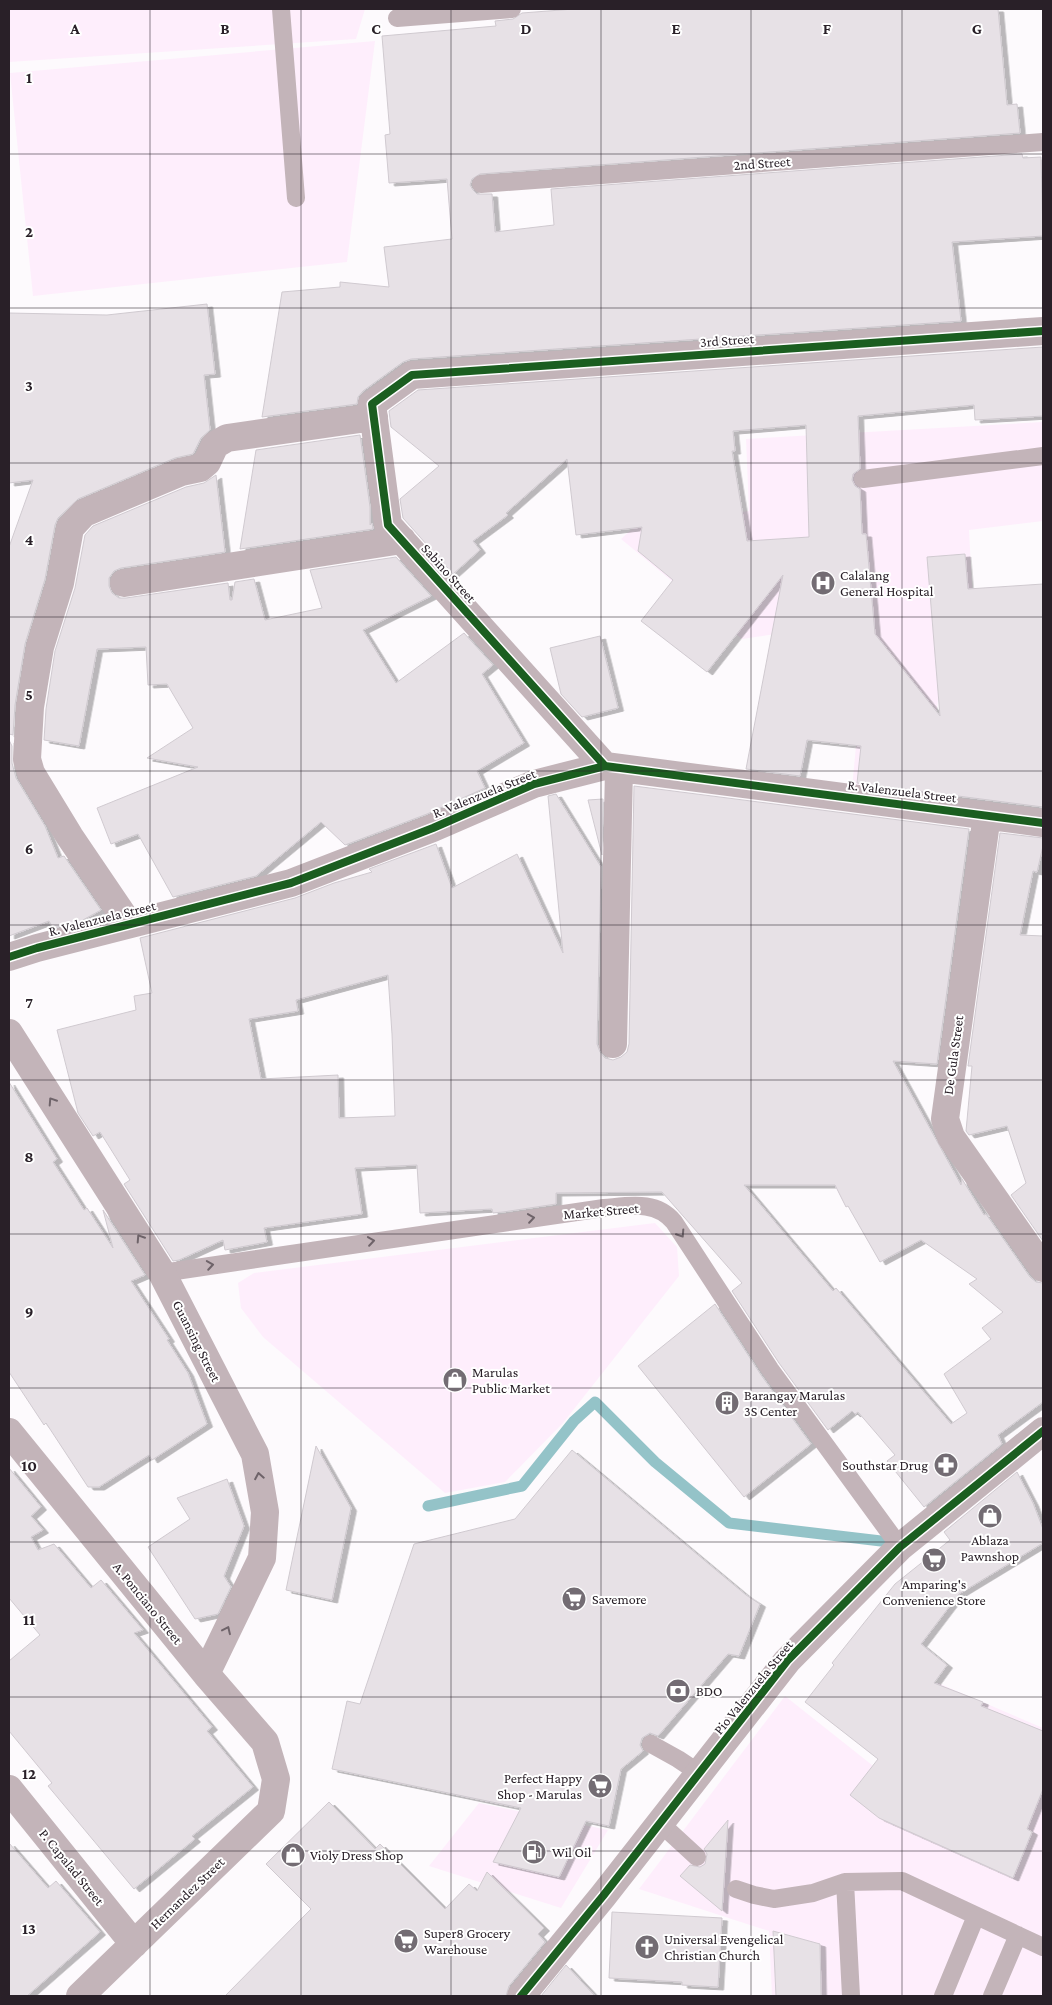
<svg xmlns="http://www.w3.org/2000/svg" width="1052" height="2005" font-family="'Crimson Pro',serif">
	<defs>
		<filter id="shadow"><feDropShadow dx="5.5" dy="3" stdDeviation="0" flood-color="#0004"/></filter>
	</defs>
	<rect width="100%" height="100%" fill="#fdfafd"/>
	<path fill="#feeefc" d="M 9,9 L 365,9 L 356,39 L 9,62 Z
		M 375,41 L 347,262 L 33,296 L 10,73 Z
		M 1043,422 L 1043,521 L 969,530 L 978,701 L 939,691 L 927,796 L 852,789 L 864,659 L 817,628 L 742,639 L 621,539 L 634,527 L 749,511 L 746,439 Z
		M 655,1223 L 677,1247 L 679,1276 L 563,1423 L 505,1482 L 445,1493 L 263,1337 L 241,1308 L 238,1283 L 254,1273 Z
		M 938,1683 L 1043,1728 L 1043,1996 L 772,1996 L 769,1931 L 639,1889 L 785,1696 L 877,1769 Z
		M 479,1803 L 608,1830 L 561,1908 L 429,1866 Z"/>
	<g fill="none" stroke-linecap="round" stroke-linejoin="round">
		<path stroke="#94c3c8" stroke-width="11" d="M 428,1506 L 522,1486 L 574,1421 L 595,1402 L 655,1462 L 729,1523 L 881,1541"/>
	</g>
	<path fill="#e7e1e6" stroke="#d0cad0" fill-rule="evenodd" filter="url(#shadow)" d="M 574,9 L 998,9 L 1007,105 L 1017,104 L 1020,133 L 480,174 L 472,179 L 470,185 L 473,190 L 477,194 L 492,194 L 495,232 L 554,225 L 551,189 L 1022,154 L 1023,158 L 1041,157 L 1043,236 L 952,242 L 961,321 L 411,359 L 403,362 L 363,391 L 358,397 L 357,404 L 262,417 L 282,292 L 340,287 L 340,282 L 389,287 L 384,247 L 452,239 L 447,179 L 389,183 L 385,135 L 390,134 L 382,36 L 496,26 L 495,21 L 513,19 L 522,13 Z
		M 207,304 L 215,374 L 204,375 L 210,430 L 201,438 L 193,454 L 175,458 L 78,499 L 58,518 L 55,525 L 45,579 L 25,644 L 15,705 L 13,735 L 9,734 L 9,547 L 33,480 L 9,483 L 9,313 L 107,315 Z
		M 1043,347 L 1043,416 L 975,420 L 974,405 L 858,416 L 860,469 L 853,474 L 852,480 L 855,486 L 860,489 L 862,534 L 866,534 L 875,634 L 940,716 L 927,557 L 965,554 L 968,589 L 1043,584 L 1043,807 L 857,783 L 861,746 L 807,740 L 800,776 L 746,769 L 783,575 L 707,672 L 641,621 L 673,580 L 638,551 L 642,527 L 576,535 L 567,459 L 506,513 L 508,515 L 473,541 L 480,550 L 453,574 L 403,518 L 400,499 L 439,466 L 391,427 L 389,411 L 418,390 ZM 806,425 L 809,537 L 747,541 L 732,451 L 735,451 L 733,431 Z
		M 360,435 L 370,507 L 370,525 L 372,523 L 373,529 L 240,549 L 256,450 Z
		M 216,475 L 225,552 L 121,568 L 114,571 L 109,578 L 109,586 L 112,593 L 119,598 L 126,598 L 228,583 L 230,600 L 232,600 L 235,582 L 254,579 L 265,620 L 322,608 L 310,570 L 396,557 L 431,596 L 363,630 L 396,683 L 464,633 L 493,665 L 482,674 L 524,743 L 477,771 L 485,788 L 427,814 L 345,845 L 321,822 L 256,876 L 173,897 L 138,834 L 111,844 L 97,808 L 198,767 L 147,758 L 193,728 L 167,684 L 148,685 L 146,647 L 97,649 L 79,746 L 44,740 L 46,709 L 55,651 L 75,588 L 85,535 L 93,526 L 186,487 L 204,483 Z
		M 600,636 L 618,708 L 582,717 L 561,694 L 550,648 Z
		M 9,740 L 12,746 L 12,763 L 16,778 L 45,826 L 58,858 L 64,856 L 101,910 L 81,921 L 53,928 L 49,921 L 9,936 Z
		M 634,786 L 969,829 L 937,1064 L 893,1061 L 961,1185 L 962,1179 L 984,1215 L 986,1214 L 1030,1277 L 1036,1282 L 1043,1283 L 1043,1402 L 998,1435 L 1002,1444 L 924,1507 L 887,1461 L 895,1455 L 858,1412 L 855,1414 L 852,1411 L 828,1430 L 779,1363 L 732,1291 L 742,1283 L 662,1192 L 556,1193 L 556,1204 L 503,1212 L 493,1213 L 492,1209 L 420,1213 L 417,1165 L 355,1168 L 362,1214 L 264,1228 L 267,1242 L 225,1250 L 223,1240 L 179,1260 L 173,1261 L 124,1184 L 130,1180 L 100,1132 L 93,1136 L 78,1113 L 57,1030 L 136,1010 L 134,996 L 152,993 L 140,938 L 295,898 L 334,883 L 372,872 L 369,869 L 436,844 L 452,888 L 517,854 L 563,953 L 548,796 L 556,794 L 601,867 L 597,1044 L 600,1052 L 605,1058 L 613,1060 L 621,1057 L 627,1052 L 629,1044 ZM 388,975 L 392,1034 L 395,1116 L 339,1118 L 338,1075 L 261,1079 L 249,1019 L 298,1011 L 296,1000 ZM 744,1185 L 835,1185 L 846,1207 L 848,1206 L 880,1262 L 921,1240 L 977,1279 L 969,1284 L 1003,1312 L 982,1328 L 991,1339 L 944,1374 L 967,1413 L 951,1424 L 836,1288 L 833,1291 Z
		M 603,799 L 602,855 L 588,800 Z
		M 1000,833 L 1043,838 L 1043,846 L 1037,872 L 1033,871 L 1020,935 L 1043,936 L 1043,1241 L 1011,1195 L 1026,1183 L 1007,1126 L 969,1135 L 966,1131 L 972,1066 L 968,1066 Z
		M 9,1082 L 57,1159 L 53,1162 L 84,1210 L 87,1208 L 113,1248 L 103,1210 L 145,1275 L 131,1281 L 169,1339 L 167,1340 L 188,1373 L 207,1424 L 152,1460 L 149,1455 L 99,1487 L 88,1487 L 46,1423 L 44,1425 L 9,1372 Z
		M 715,1304 L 761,1375 L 811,1444 L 744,1497 L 638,1366 Z
		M 316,1446 L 351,1508 L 332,1600 L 286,1590 Z
		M 572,1450 L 746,1595 L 760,1604 L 739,1656 L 728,1654 L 658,1736 L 650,1733 L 642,1738 L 640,1745 L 643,1751 L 621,1769 L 609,1826 L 586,1821 L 559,1877 L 493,1862 L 521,1808 L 332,1769 L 347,1701 L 360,1704 L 414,1544 L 515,1519 Z
		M 9,1468 L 41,1507 L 31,1516 L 43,1530 L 31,1537 L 38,1550 L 54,1544 L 91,1588 L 101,1580 L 143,1630 L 134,1633 L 212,1727 L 207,1731 L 253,1787 L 192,1836 L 195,1839 L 134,1889 L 48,1786 L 52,1783 L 9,1731 L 9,1661 L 40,1635 L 9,1598 Z
		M 1017,1472 L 1033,1503 L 1043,1529 L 1043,1543 L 959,1594 L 921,1644 L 947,1665 L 934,1683 L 983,1702 L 981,1706 L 1043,1731 L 1043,1789 L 1027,1829 L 1032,1832 L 1013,1878 L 879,1818 L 850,1795 L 878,1759 L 805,1702 L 834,1665 L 832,1663 L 895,1584 L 950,1540 L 944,1532 Z
		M 227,1479 L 244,1526 L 224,1576 L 231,1587 L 218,1614 L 195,1619 L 148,1547 L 190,1519 L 177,1498 Z
		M 329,1802 L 375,1849 L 380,1844 L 445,1909 L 469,1884 L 477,1891 L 487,1872 L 544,1928 L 538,1934 L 545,1942 L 509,1986 L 506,1996 L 225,1996 L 311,1909 L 266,1864 Z
		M 728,1820 L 722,1911 L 680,1876 L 690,1865 L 700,1867 L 705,1864 L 707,1854 L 704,1849 Z
		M 9,1843 L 48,1888 L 56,1881 L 100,1932 L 27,1996 L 9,1996 Z
		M 612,1912 L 722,1918 L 718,1987 L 682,1985 L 682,1982 L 609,1978 Z
		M 773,1931 L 820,1944 L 821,1996 L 776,1996 Z
		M 566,1965 L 595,1996 L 541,1996 Z"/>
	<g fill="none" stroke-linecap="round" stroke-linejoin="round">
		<path stroke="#c3b4b9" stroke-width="18" d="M 281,9 L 296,198
			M 397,18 L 512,9
			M 481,184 L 1043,142
			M 863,479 L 1043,456
			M 162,1273 L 604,1208 C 629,1206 656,1200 674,1222 L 770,1369 L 900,1547
			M 651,1744 L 678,1759 L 699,1773
			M 660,1823 L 697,1857
			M 845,1882 L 851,1996
			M 736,1889 L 754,1895 L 774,1899 L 813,1893 L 845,1882 L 902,1881 L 1043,1947
			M 943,1996 L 976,1916
			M 992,1996 L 1018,1935"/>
		<path stroke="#c3b4b9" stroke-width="28" d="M 124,583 L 402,540
			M 605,766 L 388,525 L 372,404 L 412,375 L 1043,331
			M 987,815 L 945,1119 L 951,1137 L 1043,1268
			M 129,924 L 70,837 L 31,773 L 27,759 L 30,707 L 40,647 L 60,583 L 70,528 L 84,513 L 181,472 L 200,468 L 207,462 L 215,445 L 227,438 L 374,417
			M 9,957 L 37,948 L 291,883 L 433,828 L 534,784 L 605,766 L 1043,823
			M 9,1033 L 162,1273 L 255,1454 L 265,1512 L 262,1558 L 206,1674
			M 613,1044 L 619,769
			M 9,1432 L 206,1674 L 265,1742 L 276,1779 L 271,1811 L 80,1996
			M 9,1789 L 134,1944"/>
		<path stroke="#c3b4b9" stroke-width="28" d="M 521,1996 L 603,1896 L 787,1661 L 900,1547 L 1043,1431"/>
		<defs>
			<path id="cycleway" d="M 605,766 L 388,525 L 372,404 L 412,375 L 1043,331
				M 9,957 L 37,948 L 291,883 L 433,828 L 534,784 L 605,766 L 1043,823
				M 521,1996 L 603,1896 L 787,1661 L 900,1547 L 1043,1431"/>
		</defs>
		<use href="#cycleway" stroke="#fff" stroke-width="11"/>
		<use href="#cycleway" stroke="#1b5e20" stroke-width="8"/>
	</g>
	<defs><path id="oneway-chevron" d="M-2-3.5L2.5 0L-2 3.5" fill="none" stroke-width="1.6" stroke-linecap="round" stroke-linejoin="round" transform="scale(1.25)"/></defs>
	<g stroke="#6e6369">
		<use href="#oneway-chevron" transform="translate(52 1101) rotate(-123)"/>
		<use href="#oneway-chevron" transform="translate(531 1218) rotate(-8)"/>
		<use href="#oneway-chevron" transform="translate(681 1234) rotate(57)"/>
		<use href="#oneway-chevron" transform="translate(140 1238) rotate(-123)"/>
		<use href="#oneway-chevron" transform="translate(371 1241) rotate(-8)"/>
		<use href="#oneway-chevron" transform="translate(210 1265) rotate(-9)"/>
		<use href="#oneway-chevron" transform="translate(259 1476) rotate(-100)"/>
		<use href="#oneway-chevron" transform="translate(227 1630) rotate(-65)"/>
	</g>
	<path fill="none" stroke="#292028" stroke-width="1" stroke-opacity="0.55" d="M 150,9 L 150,1996M 301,9 L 301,1996M 451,9 L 451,1996M 601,9 L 601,1996M 751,9 L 751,1996M 902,9 L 902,1996M 9,154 L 1043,154M 9,308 L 1043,308M 9,463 L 1043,463M 9,617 L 1043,617M 9,771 L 1043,771M 9,925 L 1043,925M 9,1080 L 1043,1080M 9,1234 L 1043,1234M 9,1388 L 1043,1388M 9,1542 L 1043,1542M 9,1697 L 1043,1697M 9,1851 L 1043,1851"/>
	<defs>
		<symbol id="hospital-disc" viewBox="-11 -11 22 22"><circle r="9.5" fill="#736c73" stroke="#fff"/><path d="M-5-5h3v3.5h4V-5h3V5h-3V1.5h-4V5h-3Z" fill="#fff"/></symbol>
		<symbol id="shop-disc" viewBox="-11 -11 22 22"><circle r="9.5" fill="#736c73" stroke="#fff"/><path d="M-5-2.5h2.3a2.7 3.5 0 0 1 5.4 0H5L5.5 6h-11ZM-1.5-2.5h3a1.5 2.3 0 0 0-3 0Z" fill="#fff"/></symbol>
		<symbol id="building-disc" viewBox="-11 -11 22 22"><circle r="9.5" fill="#736c73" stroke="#fff"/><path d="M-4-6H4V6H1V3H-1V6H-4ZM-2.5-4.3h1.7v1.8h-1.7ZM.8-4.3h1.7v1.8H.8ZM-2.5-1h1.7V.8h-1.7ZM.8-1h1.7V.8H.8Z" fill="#fff"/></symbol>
		<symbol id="pharmacy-disc" viewBox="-11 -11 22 22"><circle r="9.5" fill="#736c73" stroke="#fff"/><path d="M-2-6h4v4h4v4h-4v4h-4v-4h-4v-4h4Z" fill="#fff"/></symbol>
		<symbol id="supermarket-disc" viewBox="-11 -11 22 22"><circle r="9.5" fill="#736c73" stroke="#fff"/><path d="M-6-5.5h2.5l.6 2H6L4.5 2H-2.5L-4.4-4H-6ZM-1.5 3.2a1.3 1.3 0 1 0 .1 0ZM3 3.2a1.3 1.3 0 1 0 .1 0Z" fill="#fff"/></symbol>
		<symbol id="bank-disc" viewBox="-11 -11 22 22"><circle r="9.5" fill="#736c73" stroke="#fff"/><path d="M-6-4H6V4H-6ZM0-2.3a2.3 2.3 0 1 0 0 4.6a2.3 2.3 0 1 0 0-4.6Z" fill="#fff"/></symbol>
		<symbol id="fuel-disc" viewBox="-11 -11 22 22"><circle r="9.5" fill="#736c73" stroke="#fff"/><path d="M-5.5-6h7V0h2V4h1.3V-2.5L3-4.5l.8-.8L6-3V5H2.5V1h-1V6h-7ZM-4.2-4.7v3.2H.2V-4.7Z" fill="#fff"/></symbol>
		<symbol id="church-disc" viewBox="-11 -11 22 22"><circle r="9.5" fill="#736c73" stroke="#fff"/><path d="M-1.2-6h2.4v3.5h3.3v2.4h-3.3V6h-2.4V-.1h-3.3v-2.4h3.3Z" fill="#fff"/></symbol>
	</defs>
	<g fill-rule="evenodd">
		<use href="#hospital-disc" x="809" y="569" width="28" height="28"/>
		<use href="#shop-disc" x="441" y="1366" width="28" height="28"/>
		<use href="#building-disc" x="713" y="1389" width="28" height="28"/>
		<use href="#pharmacy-disc" x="932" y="1451" width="28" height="28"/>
		<use href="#shop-disc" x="976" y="1502" width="28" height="28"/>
		<use href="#supermarket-disc" x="920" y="1546" width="28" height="28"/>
		<use href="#supermarket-disc" x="560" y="1585" width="28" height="28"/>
		<use href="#bank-disc" x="664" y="1677" width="28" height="28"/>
		<use href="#supermarket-disc" x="586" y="1772" width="28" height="28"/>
		<use href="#fuel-disc" x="520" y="1838" width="28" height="28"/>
		<use href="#shop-disc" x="279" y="1841" width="28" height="28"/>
		<use href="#supermarket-disc" x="392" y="1927" width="28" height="28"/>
		<use href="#church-disc" x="633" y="1933" width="28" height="28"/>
	</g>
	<g text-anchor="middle" stroke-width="4" stroke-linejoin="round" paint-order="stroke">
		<g font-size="14" fill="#292028" stroke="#fff">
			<text transform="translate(762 163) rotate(-4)" y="5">2nd Street</text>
			<text transform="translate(727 340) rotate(-4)" y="5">3rd Street</text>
			<text transform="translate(449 573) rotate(48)" y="5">Sabino Street</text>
			<text transform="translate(902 791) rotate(7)" y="5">R. Valenzuela Street</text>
			<text transform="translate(484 793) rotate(-22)" y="5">R. Valenzuela Street</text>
			<text transform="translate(102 918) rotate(-14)" y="5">R. Valenzuela Street</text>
			<text transform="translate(953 1055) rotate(-82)" y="5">De Gula Street</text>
			<text transform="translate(601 1211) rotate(-5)" y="5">Market Street</text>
			<text transform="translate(197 1341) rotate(63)" y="5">Guansing Street</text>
			<text transform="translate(148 1603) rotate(51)" y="5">A. Ponciano Street</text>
			<text transform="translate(753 1687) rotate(-51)" y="5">Pio Valenzuela Street</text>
			<text transform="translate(72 1867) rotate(51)" y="5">P. Capalad Street</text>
			<text transform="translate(187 1893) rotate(-44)" y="5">Hernandez Street</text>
		</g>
		<g font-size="14" fill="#292028" stroke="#fff" text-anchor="start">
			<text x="840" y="580">Calalang<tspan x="840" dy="16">General Hospital</tspan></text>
			<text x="472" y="1377">Marulas<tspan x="472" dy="16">Public Market</tspan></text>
			<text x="744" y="1400">Barangay Marulas<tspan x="744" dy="16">3S Center</tspan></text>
			<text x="928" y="1470" text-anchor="end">Southstar Drug</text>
			<text x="990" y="1545" text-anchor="middle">Ablaza<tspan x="990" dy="16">Pawnshop</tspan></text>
			<text x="934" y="1589" text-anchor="middle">Amparing's<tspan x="934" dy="16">Convenience Store</tspan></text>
			<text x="592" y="1604">Savemore</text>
			<text x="696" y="1696">BDO</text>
			<text x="582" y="1783" text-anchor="end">Perfect Happy<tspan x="582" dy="16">Shop - Marulas</tspan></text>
			<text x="552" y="1857">Wil Oil</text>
			<text x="310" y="1860">Violy Dress Shop</text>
			<text x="424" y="1938">Super8 Grocery<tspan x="424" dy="16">Warehouse</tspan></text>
			<text x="664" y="1944">Universal Evengelical<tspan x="664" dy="16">Christian Church</tspan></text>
		</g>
	</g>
	<g font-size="16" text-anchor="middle" font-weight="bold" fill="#292028" stroke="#fff" stroke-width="4" stroke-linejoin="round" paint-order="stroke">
		<text x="75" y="34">A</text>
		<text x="225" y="34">B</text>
		<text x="376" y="34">C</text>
		<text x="526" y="34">D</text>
		<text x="676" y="34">E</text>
		<text x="827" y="34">F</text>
		<text x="977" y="34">G</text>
		<text x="29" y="83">1</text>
		<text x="29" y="237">2</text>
		<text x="29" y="391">3</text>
		<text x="29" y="545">4</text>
		<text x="29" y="700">5</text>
		<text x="29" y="854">6</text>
		<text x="29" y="1008">7</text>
		<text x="29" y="1162">8</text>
		<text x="29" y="1317">9</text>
		<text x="29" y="1471">10</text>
		<text x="29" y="1625">11</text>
		<text x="29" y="1779">12</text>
		<text x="29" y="1934">13</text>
	</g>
	<rect width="1052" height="2005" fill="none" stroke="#292028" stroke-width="20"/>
</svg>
